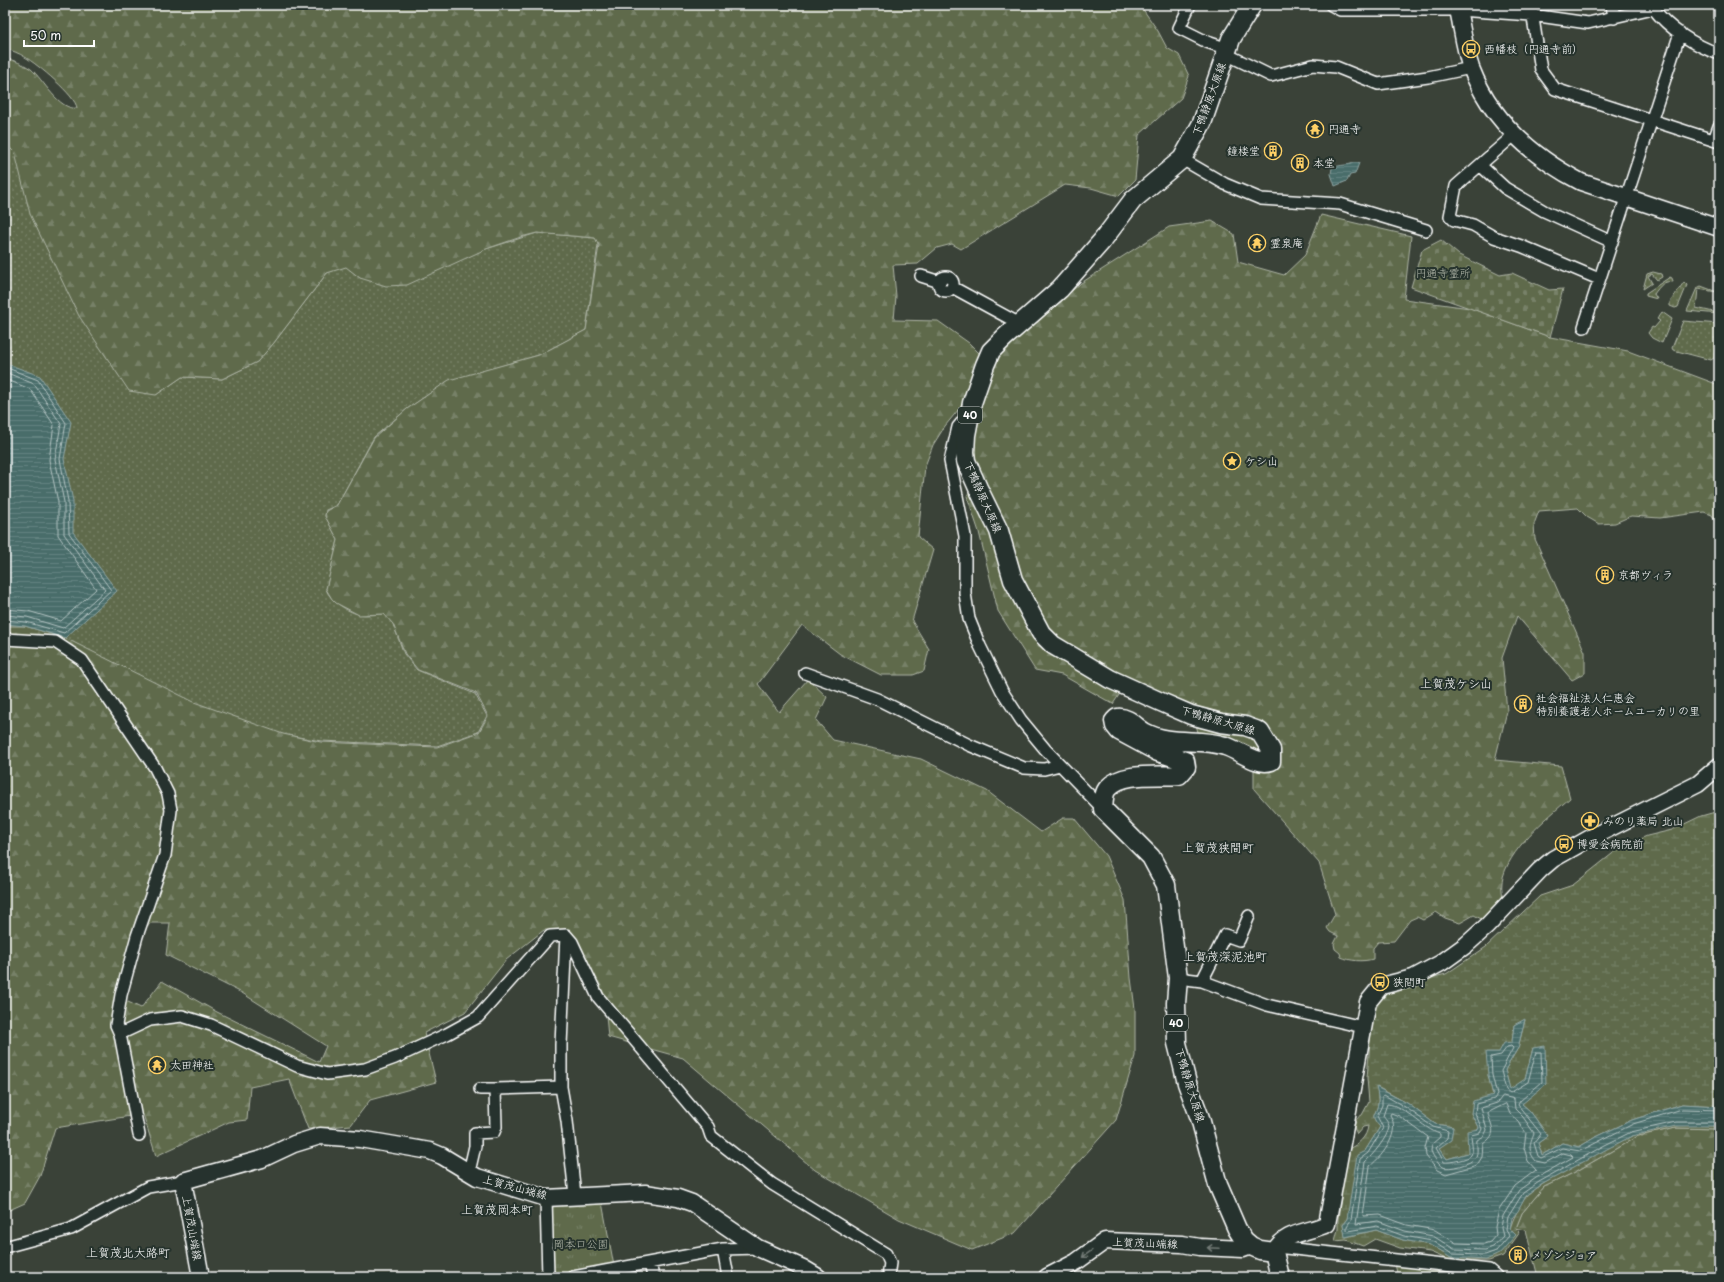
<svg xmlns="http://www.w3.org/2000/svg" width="1724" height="1282" font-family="'Playpen Sans','Klee One',sans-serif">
	<defs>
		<pattern id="grass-dots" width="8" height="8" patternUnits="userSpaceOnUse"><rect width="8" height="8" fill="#5f6b4c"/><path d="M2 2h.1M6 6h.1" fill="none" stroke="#778167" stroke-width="1.8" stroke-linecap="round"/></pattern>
		<pattern id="forest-firs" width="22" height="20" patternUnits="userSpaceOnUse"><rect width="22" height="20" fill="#5f6b4c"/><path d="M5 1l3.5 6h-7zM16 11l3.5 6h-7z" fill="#778167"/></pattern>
		<pattern id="wetland-marsh" width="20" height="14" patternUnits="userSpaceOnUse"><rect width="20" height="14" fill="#5f6b4c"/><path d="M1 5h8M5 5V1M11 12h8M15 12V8" fill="none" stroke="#778167"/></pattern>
		<pattern id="cemetery-stones" width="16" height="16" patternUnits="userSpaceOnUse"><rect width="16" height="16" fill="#5f6b4c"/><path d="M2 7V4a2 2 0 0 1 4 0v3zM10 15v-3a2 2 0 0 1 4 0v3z" fill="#778167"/></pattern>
		<pattern id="park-tufts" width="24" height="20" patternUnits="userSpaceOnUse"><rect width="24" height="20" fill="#5f6b4c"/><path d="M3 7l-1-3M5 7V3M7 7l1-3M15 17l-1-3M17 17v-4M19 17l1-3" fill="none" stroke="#778167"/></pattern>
		<pattern id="water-rules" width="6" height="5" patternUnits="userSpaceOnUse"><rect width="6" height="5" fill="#486d6b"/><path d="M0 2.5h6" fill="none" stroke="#638381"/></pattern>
	</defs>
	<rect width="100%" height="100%" fill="#3a4238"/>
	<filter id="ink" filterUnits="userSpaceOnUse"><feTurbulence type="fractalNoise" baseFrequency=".025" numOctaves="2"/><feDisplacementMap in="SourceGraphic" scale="8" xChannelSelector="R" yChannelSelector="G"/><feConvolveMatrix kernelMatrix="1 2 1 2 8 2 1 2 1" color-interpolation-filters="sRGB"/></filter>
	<g filter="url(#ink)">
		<path fill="url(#grass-dots)" stroke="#afb5a6" d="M 5,114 L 156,395 L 182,377 L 222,379 L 257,362 L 273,344 L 327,273 L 346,266 L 360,278 L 486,249 L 537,233 L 596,238 L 598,245 L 586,330 L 539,355 L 448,381 L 407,409 L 374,437 L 337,505 L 326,510 L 325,516 L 338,540 L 326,589 C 329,600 348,612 358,614 C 366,616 377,614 385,614 L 393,624 L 404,654 L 417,670 L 475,694 L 487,716 L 478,732 L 437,746 L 321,741 L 270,732 L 5,660 Z
			M 1653,272 L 1661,274 L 1662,277 L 1657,280 L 1652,274 L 1648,276 L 1652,283 L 1643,289 L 1647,274 Z
			M 1670,277 L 1672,278 L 1673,282 C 1664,280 1660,286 1654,294 L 1657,299 L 1646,296 L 1646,293 Z
			M 1684,282 L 1687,285 L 1678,307 L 1675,308 L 1670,306 L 1670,302 Z
			M 1701,286 L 1717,292 L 1698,289 L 1696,308 L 1718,313 L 1719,311 L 1719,314 L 1687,311 L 1697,288 Z
			M 1662,312 L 1672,319 L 1662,343 L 1652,338 L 1648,333 L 1652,327 L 1654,328 L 1660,321 L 1657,319 Z
			M 1683,321 L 1719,324 L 1714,358 L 1711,360 L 1673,350 L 1672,348 Z"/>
		<path fill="url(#forest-firs)" stroke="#afb5a6" fill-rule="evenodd" d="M 5,5 L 1140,5 L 1158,31 L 1167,48 L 1179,55 L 1189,76 L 1181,98 L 1139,135 L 1135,180 L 1119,196 L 1091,188 L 1065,185 L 961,249 L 952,244 L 937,248 L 918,264 L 893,265 L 896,296 L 894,320 L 938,321 L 969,343 L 985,359 L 982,381 L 945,426 L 933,445 L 925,466 L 918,537 L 933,550 L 912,621 L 929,649 L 924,671 L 913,675 L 881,675 L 840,654 L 802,625 L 758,684 L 779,712 L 808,679 L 827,697 L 816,720 L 833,740 L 921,759 L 987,791 L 1041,832 L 1063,818 L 1074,818 L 1106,856 L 1125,900 L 1131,978 L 1135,1009 L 1135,1056 L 1116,1120 L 1015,1233 L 972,1250 L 899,1219 L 815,1170 L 683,1058 L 608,1037 L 604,994 L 571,931 L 544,930 L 506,960 L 465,1012 L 424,1033 L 436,1082 L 370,1100 L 351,1125 L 308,1129 L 289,1079 L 250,1087 L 247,1120 L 229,1122 L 156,1156 L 143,1114 L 55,1128 L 40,1176 L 25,1203 L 5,1212 L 5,626 L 25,626 L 65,638 L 194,702 L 283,734 L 321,742 L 437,747 L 479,732 L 488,716 L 476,693 L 418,670 L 405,654 L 393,624 L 384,614 L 359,615 L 336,603 L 332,599 L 326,589 L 338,540 L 325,516 L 326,511 L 337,505 L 374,438 L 407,409 L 449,380 L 539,355 L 586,330 L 599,245 L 595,238 L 537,233 L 521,237 L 486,249 L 407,285 L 386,286 L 360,278 L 346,267 L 327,273 L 273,344 L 257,362 L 222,379 L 182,377 L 156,395 L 129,391 L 79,316 L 30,214 L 15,153 L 5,143 L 5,58 C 13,60 24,64 31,69 C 43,79 59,111 77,108 C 76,96 37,64 25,57 C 19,53 12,51 5,48 ZM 151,923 L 170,923 L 166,955 L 242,993 L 326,1046 L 319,1062 L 217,1012 L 162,981 L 141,1008 L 115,996 L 135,935 Z
			M 1321,215 L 1411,236 L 1404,299 L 1470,308 L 1550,337 L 1628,351 L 1719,385 L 1719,527 L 1712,515 L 1704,512 L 1660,518 L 1631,516 L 1615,523 L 1599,524 L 1587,517 L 1578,508 L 1539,511 L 1534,524 L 1535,539 L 1585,652 L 1585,673 L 1572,680 L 1517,616 L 1502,658 L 1507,711 L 1495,760 L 1561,766 L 1570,798 C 1547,818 1507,850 1502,882 C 1501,888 1503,897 1503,904 L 1483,920 L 1474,915 L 1460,923 L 1445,918 L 1436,912 L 1423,920 L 1417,917 L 1410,920 L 1394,941 L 1378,942 L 1373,948 L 1373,959 C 1363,962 1350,961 1341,957 L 1340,953 L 1335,949 L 1334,944 L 1338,936 L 1330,932 L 1327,928 L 1335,914 L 1319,863 L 1254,789 L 1254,766 L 1198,732 L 1191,707 L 1129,680 L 1113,704 L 1062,675 L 1035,670 L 998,611 L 979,532 L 967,496 L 979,472 L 971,444 L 974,421 L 1003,343 L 1019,336 L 1081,283 L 1169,227 L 1212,221 L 1234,234 L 1238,262 L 1284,275 L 1305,255 Z
			M 1676,1128 L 1719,1129 L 1719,1277 L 1538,1277 L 1526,1230 L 1516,1228 L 1522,1213 L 1544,1187 L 1575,1172 L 1638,1136 Z"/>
		<path fill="url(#wetland-marsh)" stroke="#afb5a6" d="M 1719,811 L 1719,1106 L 1682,1104 L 1632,1120 L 1594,1138 L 1579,1147 L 1562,1143 L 1542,1155 L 1538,1143 L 1548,1136 L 1530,1111 L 1522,1104 L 1533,1048 L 1525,1080 L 1510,1090 L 1505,1070 L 1518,1048 L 1525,1020 L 1514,1025 L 1512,1042 L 1488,1075 L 1493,1095 L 1471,1113 L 1479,1129 L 1468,1153 L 1447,1159 L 1439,1148 L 1450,1140 L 1453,1127 L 1435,1124 L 1407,1103 L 1377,1087 C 1377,1092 1379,1099 1378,1104 C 1376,1116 1369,1114 1380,1127 L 1365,1151 L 1347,1219 L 1343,1224 L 1346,1237 L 1376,1230 L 1403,1240 L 1430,1245 L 1451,1258 L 1466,1258 L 1516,1235 L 1510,1229 C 1512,1220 1520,1205 1526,1197 C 1535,1185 1615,1143 1632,1136 C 1645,1131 1662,1127 1676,1126 C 1690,1124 1705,1126 1719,1126 L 1719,1129 L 1676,1128 L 1638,1136 L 1575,1172 L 1544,1187 L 1522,1213 L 1516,1228 L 1520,1232 L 1503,1256 L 1489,1261 L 1451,1261 L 1430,1252 L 1400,1248 L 1375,1239 L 1363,1246 L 1346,1240 L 1335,1241 L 1338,1229 L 1338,1219 L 1348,1149 C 1358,1145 1367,1137 1368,1126 L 1363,1127 L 1357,1134 L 1354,1128 L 1357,1118 L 1362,1115 L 1369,1102 L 1367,1078 L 1373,1006 L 1379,997 L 1391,988 L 1446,974 L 1486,947 L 1540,896 L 1573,885 L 1622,846 L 1647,836 L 1672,830 L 1701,816 Z"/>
		<path fill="url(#cemetery-stones)" stroke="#afb5a6" d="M 1441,240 L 1459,255 L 1500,275 L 1512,273 L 1549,290 L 1563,289 L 1550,337 L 1411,287 L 1422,250 Z"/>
		<path fill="url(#park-tufts)" stroke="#afb5a6" d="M 601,1197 L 614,1266 L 559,1276 L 552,1273 L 551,1200 Z
			M 1395,1264 L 1486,1276 L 1488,1277 L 1398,1277 Z"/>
		<path fill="url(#water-rules)" stroke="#91a7a6" d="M 1353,163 L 1359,163 L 1355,174 L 1350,175 L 1347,181 L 1335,186 L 1331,174 L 1332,168 C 1341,164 1348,166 1353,163 Z
			M 5,363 L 40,376 L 71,422 L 64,459 L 73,501 L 73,532 L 117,591 L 65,638 L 25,626 L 5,624 Z
			M 1525,1019 L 1518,1048 L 1505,1070 L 1510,1089 L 1525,1079 L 1533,1048 L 1545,1046 L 1546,1084 L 1522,1104 L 1530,1111 L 1548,1136 L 1538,1143 L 1542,1155 L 1562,1143 L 1579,1147 L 1594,1138 L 1632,1120 L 1682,1104 L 1719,1106 L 1719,1126 L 1676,1126 L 1632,1136 L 1607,1149 L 1541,1185 L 1526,1196 L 1518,1211 L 1512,1218 L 1510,1229 L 1516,1235 L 1499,1254 L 1486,1260 L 1451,1258 L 1430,1245 L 1403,1240 L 1376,1230 L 1345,1237 L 1343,1224 L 1347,1219 L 1357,1155 L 1365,1151 L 1380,1127 C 1369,1114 1376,1117 1378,1103 C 1379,1098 1377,1092 1376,1087 L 1407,1103 L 1435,1124 L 1453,1127 L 1451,1140 L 1439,1148 L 1447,1159 L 1468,1153 L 1467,1131 L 1479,1129 L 1471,1113 L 1473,1101 L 1493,1095 L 1488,1075 L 1486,1052 L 1499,1052 L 1504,1043 L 1512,1042 L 1514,1025 Z"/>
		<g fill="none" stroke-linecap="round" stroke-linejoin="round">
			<path stroke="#b6c5c4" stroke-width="1" d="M 5,367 L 38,380 L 66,423 L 60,459 L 68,501 L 69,533 L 111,590 L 64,633 L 26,622 L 5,620
				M 5,372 L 34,384 L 61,424 L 55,459 L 64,502 L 64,534 L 105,590 L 63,628 L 27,617 L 5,615
				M 5,379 L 30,389 L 54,425 L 49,460 L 58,502 L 58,535 L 96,589 L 61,621 L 28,611 L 5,609
				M 1503,1096 L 1514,1099 L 1515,1109 L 1523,1117 L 1534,1133 C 1530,1143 1527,1151 1536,1161 L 1545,1163 L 1563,1153 L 1571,1155 L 1573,1157 L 1536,1178 L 1519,1190 L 1503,1216 L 1501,1228 L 1503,1236 L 1493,1247 L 1485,1250 L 1454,1249 L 1433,1236 L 1405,1231 L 1378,1221 L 1356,1224 L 1365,1162 C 1372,1156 1388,1137 1389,1127 C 1389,1123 1385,1119 1383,1116 L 1387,1104 C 1404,1105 1423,1129 1440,1134 L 1440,1137 L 1432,1144 L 1431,1151 C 1433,1156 1438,1164 1442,1167 C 1449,1170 1471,1164 1475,1158 C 1479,1153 1476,1145 1477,1140 L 1484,1136 L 1487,1130 L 1481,1108 L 1497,1103 Z
				M 1506,1104 L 1510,1114 L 1518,1121 L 1526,1133 L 1524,1148 L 1528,1161 L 1536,1170 L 1515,1186 L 1499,1210 L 1495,1227 L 1496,1235 L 1490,1242 L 1484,1244 L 1456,1243 L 1435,1230 L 1407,1225 L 1380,1215 L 1363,1216 L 1370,1166 C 1384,1155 1401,1131 1390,1115 L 1391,1113 L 1399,1116 L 1428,1137 L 1425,1148 L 1426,1156 L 1437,1170 L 1446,1174 L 1477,1165 L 1482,1157 L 1483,1144 C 1499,1133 1491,1127 1488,1113 Z
				M 1719,1110 L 1682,1109 L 1633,1124 L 1580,1151 L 1562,1148 L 1541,1158 L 1538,1156 L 1534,1143 L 1541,1134 L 1518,1105 L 1520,1101 L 1542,1082 L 1541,1052 L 1536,1052 L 1528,1082 L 1510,1093 L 1506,1090 L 1501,1071 L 1513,1048 L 1511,1046 L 1507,1047 L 1501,1055 L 1491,1057 L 1492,1075 L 1497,1095 L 1494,1099 L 1476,1104 L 1475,1113 L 1482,1129 L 1480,1133 L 1471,1135 C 1471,1141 1474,1150 1471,1155 C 1469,1159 1449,1163 1444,1162 L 1436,1148 L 1447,1138 L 1448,1131 L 1433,1127 L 1405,1107 L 1384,1095 L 1382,1096 L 1382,1105 L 1377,1116 L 1383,1128 L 1368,1153 L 1360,1159 L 1351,1220 L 1347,1226 L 1347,1230 L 1349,1231 L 1377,1226 L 1404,1236 L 1432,1241 L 1452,1254 L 1485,1255 L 1496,1251 L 1509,1236 L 1506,1229 L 1508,1217 L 1523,1193 L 1539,1182 L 1605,1145 L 1631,1132 L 1676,1122 L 1719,1122"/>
			<defs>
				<path id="street" d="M 1190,5 L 1179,28 L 1207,42 L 1228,49
					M 1331,5 L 1340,10 L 1458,10 L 1532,15 L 1588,23 L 1653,8 C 1669,29 1694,45 1719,54
					M 1531,5 L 1541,70 L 1555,89 L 1719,142
					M 1612,5 L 1614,18
					M 1226,54 L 1271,76 L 1313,65 L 1336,67 L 1378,84 L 1428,77 L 1471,68
					M 1514,135 L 1456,186 L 1450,216 L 1454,220 L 1473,225 L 1494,237 L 1521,246 L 1599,279
					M 1714,140 L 1719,126
					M 1182,159 L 1225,184 L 1261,199 L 1340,204 L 1426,230
					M 1480,165 L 1505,188 L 1544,211 L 1612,242
					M 921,276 L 940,282
					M939 284a7 7 0 1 1 14 0a7 7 0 1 1-14 0Z
					M 952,287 L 1020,324
					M 1584,327 L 1680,33
					M 968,415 L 958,427 L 950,461 L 965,536 L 965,593 L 969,619 L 980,646 L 1002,691 L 1021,720 L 1045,749 L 1103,809
					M 5,639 L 55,642 L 82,660 L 155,768 L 168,794 L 171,810 L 165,855 L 137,936 L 121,995 L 116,1025 L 120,1034 L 139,1135
					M 805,673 L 877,699 L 969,745 L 1024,768 L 1044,769 L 1060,765
					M 566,935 L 572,942 L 598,997 L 708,1127 L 711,1136 L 772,1184 L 886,1254 L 890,1263 L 888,1277
					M 1178,978 L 1202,981 L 1267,1005 L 1363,1027
					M 1202,981 L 1225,935 L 1239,940 L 1249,916
					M 120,1034 L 150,1020 L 182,1016 L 211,1025 L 297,1066 L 327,1074 L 365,1069 L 395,1058 L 447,1034 L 478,1017 L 550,936 L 566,935 L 561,1045 L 561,1087 L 567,1121 L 575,1195
					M 480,1089 L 495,1089
					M 469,1172 L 475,1146 L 475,1133 L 494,1132 L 496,1127 L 495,1089 L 561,1087
					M 546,1198 L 548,1277
					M 5,1247 L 71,1229 L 148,1187 L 183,1181
					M 1276,1247 L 1489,1270 L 1497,1277
					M 723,1249 L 728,1277
					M 650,1263 L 653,1277
					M 573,1277 L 723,1249 L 758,1248"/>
				<path id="secondary" d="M 1457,5 C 1462,26 1464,48 1471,68 C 1491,120 1533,157 1581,182 L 1719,228
					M 1274,1252 C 1285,1231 1308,1233 1327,1224 L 1368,1002 L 1381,986 L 1413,978 L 1441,963 L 1466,945 L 1487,926 L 1540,870 L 1553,859 L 1594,836 L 1698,784 L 1719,766
					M 201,1277 L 183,1181 L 262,1159 L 294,1144 L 320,1136 L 360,1139 L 430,1151 L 442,1156 L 477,1177 L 546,1198 L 645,1193 L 678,1198 L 692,1203 L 758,1248 L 803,1268 L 818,1277
					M 1047,1277 L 1076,1262 L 1105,1241 L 1182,1244 L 1200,1247 L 1243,1249 L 1251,1246"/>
				<path id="primary" d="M 1252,5 L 1231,39 L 1202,123 L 1182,159 L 1133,200 L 1102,241 L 1060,289 L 1005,337 L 991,351 L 985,365 L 972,403 L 966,435 L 965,452 L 966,461 L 978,488 L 999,531 L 1013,580 L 1041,633 L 1053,645 L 1110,679 L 1161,702 L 1191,715 L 1221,723 L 1245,726 L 1256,730 L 1260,732 L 1271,750 L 1271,761 C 1257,766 1239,750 1225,746 C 1197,737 1173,747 1144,732 C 1136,727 1127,716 1117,718 L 1114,721 L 1115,726 L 1119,731 L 1158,752 L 1185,761 L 1186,767 L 1179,775 C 1159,777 1123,771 1108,788 C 1103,793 1104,803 1103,809 L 1151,857 L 1166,885 L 1178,978 L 1176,1003 L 1177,1043 L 1187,1083 L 1200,1118 L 1218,1185 L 1237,1229 L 1244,1240 L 1251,1246 L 1260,1250 L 1274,1252 L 1280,1277"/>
			</defs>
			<use href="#street" stroke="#fff" stroke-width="14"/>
			<use href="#secondary" stroke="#fff" stroke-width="19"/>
			<use href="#primary" stroke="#fff" stroke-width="21"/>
			<use href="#street" stroke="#26332d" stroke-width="11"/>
			<use href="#secondary" stroke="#26332d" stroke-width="16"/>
			<use href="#primary" stroke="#26332d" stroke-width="18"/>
		</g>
		<defs><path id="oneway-shaft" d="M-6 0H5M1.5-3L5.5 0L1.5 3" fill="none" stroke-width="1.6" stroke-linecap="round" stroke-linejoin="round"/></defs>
		<g stroke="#727a76">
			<use href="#oneway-shaft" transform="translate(1213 1248) rotate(-177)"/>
			<use href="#oneway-shaft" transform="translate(1087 1254) rotate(144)"/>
		</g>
	</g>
	<defs>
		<symbol id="bus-ring" viewBox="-11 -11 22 22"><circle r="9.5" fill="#26332d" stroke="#ffd166" stroke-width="1.5"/><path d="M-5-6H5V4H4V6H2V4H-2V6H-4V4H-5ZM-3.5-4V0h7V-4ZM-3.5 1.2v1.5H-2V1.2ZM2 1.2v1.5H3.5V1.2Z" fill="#ffd166"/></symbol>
		<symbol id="temple-ring" viewBox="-11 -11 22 22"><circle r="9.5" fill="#26332d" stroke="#ffd166" stroke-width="1.5"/><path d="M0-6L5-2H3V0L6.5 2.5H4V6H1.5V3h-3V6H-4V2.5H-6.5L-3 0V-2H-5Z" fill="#ffd166"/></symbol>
		<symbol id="building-ring" viewBox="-11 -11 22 22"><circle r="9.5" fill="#26332d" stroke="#ffd166" stroke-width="1.5"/><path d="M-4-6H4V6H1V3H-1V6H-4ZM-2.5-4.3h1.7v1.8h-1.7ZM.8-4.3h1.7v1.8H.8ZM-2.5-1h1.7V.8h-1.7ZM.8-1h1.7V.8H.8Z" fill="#ffd166"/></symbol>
		<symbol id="sight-ring" viewBox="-11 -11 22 22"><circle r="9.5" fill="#26332d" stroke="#ffd166" stroke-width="1.5"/><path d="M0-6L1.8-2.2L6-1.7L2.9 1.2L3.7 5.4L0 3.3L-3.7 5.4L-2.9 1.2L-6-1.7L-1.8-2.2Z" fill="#ffd166"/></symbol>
		<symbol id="pharmacy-ring" viewBox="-11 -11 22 22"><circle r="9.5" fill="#26332d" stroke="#ffd166" stroke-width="1.5"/><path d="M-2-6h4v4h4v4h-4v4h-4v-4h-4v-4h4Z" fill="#ffd166"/></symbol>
	</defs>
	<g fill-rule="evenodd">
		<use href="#bus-ring" x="1461" y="39" width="20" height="20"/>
		<use href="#temple-ring" x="1305" y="119" width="20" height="20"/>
		<use href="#building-ring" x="1263" y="141" width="20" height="20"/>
		<use href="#building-ring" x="1290" y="153" width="20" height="20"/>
		<use href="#temple-ring" x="1247" y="233" width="20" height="20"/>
		<use href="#sight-ring" x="1222" y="451" width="20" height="20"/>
		<use href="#building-ring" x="1595" y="565" width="20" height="20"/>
		<use href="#building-ring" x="1513" y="694" width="20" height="20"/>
		<use href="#pharmacy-ring" x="1580" y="811" width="20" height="20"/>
		<use href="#bus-ring" x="1554" y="834" width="20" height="20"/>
		<use href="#bus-ring" x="1370" y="972" width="20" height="20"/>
		<use href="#temple-ring" x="147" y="1055" width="20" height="20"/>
		<use href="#building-ring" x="1508" y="1245" width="20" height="20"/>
	</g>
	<g text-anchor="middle" stroke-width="4" stroke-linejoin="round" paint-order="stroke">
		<g fill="#26332d" stroke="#bec2c0" stroke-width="1">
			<rect x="958" y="407" width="24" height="16" rx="3"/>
			<rect x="1164" y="1015" width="24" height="16" rx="3"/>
		</g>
		<g font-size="10" font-weight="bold" fill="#fff">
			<text x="970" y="419">40</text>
			<text x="1176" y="1027">40</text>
		</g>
		<g font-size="11" fill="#fff" stroke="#26332d" text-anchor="start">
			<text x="1484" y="53">西幡枝（円通寺前）</text>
			<text x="1328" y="133">円通寺</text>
			<text x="1260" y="155" text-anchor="end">鐘楼堂</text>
			<text x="1313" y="167">本堂</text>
			<text x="1270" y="247">霊泉庵</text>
			<text x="1245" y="465">ケシ山</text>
			<text x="1618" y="579">京都ヴィラ</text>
			<text x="1536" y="702">社会福祉法人仁恵会<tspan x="1536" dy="13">特別養護老人ホームユーカリの里</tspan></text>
			<text x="1603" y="825">みのり薬局 北山</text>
			<text x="1577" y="848">博愛会病院前</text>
			<text x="1393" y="986">狭間町</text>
			<text x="170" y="1069">太田神社</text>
			<text x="1531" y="1259">メゾンジョア</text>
		</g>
		<g font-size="11" fill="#fff" stroke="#26332d">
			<text transform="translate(1209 99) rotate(-70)" y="4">下鴨静原大原線</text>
			<text transform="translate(983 497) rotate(66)" y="4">下鴨静原大原線</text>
			<text transform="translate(1218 720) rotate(16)" y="4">下鴨静原大原線</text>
			<text transform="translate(1190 1085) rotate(73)" y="4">下鴨静原大原線</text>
			<text transform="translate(515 1187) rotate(15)" y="4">上賀茂山端線</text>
			<text transform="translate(192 1228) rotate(80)" y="4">上賀茂山端線</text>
			<text transform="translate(1145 1243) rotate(2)" y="4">上賀茂山端線</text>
		</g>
		<g font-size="11" fill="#b7bcae" stroke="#26332d">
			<text x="1443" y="277">円通寺霊所</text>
			<text x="581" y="1248">岡本口公園</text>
		</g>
		<g font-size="12" fill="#fff" stroke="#26332d">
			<text x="1456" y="688">上賀茂ケシ山</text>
			<text x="1218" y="852">上賀茂狭間町</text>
			<text x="1225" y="961">上賀茂深泥池町</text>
			<text x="497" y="1214">上賀茂岡本町</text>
			<text x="128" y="1257">上賀茂北大路町</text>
		</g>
	</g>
	<rect width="1724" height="1282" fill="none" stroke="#26332d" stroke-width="20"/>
	<rect x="10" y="10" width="1704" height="1262" fill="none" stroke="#fff" stroke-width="1.5" filter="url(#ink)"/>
	<path d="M24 40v6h70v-6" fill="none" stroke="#ffffff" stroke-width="2"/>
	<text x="30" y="40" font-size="12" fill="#ffffff" stroke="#26332d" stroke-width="3" paint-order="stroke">50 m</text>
</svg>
